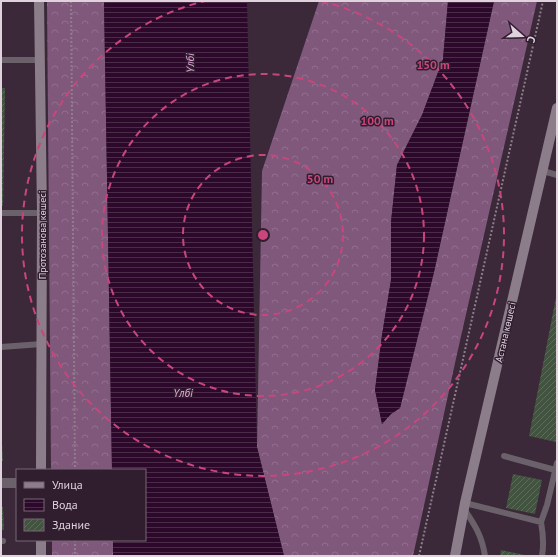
<svg xmlns="http://www.w3.org/2000/svg" width="558" height="557" font-family="'PT Sans',sans-serif">
	<defs>
		<pattern id="forest-crowns" width="20" height="18" patternUnits="userSpaceOnUse"><rect width="20" height="18" fill="#80587c"/><path d="M2 6a3 3 0 1 1 6 0M12 15a3 3 0 1 1 6 0" fill="none" stroke="#926f8e"/></pattern>
		<pattern id="water-rules" width="6" height="5" patternUnits="userSpaceOnUse"><rect width="6" height="5" fill="#2c092a"/><path d="M0 2.5h6" fill="none" stroke="#4a2c48"/></pattern>
		<pattern id="building-hatch" width="6" height="6" patternUnits="userSpaceOnUse"><rect width="6" height="6" fill="#42533f"/><path d="M-1 1l2-2M0 6l6-6M5 7l2-2" fill="none" stroke="#5d6b5a"/></pattern>
	</defs>
	<rect width="100%" height="100%" fill="#3b2839"/>
	<path fill="url(#forest-crowns)" d="M 47,1 L 104,1 L 112,470 L 51,470 Z
		M 319,1 L 448,1 L 443,59 L 422,115 L 397,165 L 391,222 L 391,280 L 382,335 L 375,390 L 382,424 L 391,414 L 400,408 L 434,272 L 494,1 L 537,1 L 457,354 L 413,556 L 284,556 L 257,447 L 262,171 Z
		M 52,540 L 113,540 L 113,556 L 52,556 Z"/>
	<path fill="url(#water-rules)" d="M 104,1 L 247,1 L 257,447 L 284,556 L 113,556 L 113,540 L 145,540 L 145,470 L 112,470 Z
		M 448,1 L 494,1 L 434,272 L 400,408 L 391,414 L 382,424 L 375,390 L 382,335 L 391,280 L 391,222 L 397,165 L 422,115 L 443,59 Z"/>
	<path fill="url(#building-hatch)" d="M 1,88 L 5,88 L 3,206 L 1,206 Z
		M 556,297 L 557,297 L 557,436 L 556,442 L 529,436 Z
		M 1,443 L 2,443 L 3,461 L 1,461 Z
		M 513,474 L 542,480 L 535,514 L 506,508 Z
		M 1,507 L 3,507 L 4,530 L 1,530 Z
		M 501,550 L 525,555 L 525,556 L 500,556 Z"/>
	<g fill="none" stroke-linecap="round" stroke-linejoin="round">
		<path stroke="#8e7e8c" stroke-width="2" stroke-dasharray="2 2" stroke-linecap="butt" d="M 71,1 L 75,470
			M 75,540 L 75,556
			M 419,556 L 543,1"/>
		<path stroke="#6b616a" stroke-width="6" d="M 1,60 L 39,60
			M 543,171 L 557,175
			M 1,213 L 42,213
			M 1,347 L 42,344
			M 504,456 L 555,470
			M 465,503 L 541,522 L 547,505 L 557,463
			M 464,509 C 475,525 482,536 485,556
			M 541,522 C 543,533 544,545 542,556
			M 1,541 L 3,541"/>
		<path stroke="#6b616a" stroke-width="10" d="M 1,483 L 17,483"/>
		<path stroke="#8c7d8a" stroke-width="10" d="M 39,1 L 42,213 L 41,470
			M 41,540 L 41,556
			M 455,556 L 465,503 L 557,108"/>
	</g>
	<g fill="none" stroke="#c9467c" stroke-width="2" stroke-dasharray="7 5">
		<circle cx="263" cy="235" r="80"/>
		<circle cx="263" cy="235" r="161"/>
		<path d="M321 1A241 241 0 1 1 205 1"/>
	</g>
	<g text-anchor="middle" stroke-width="3" stroke-linejoin="round" paint-order="stroke">
		<g font-size="10" fill="#dfd2dd" stroke="#301e2f">
			<text transform="translate(42 235) rotate(-90)" y="4">Протозанова көшесі</text>
			<text transform="translate(505 332) rotate(-77)" y="4">Астана көшесі</text>
		</g>
		<g font-size="11" font-style="italic" fill="#e9aae2" stroke="#301e2f">
			<text transform="translate(190 63) rotate(-91)" y="4">Үлбі</text>
			<text x="183" y="397">Үлбі</text>
		</g>
	</g>
	<circle cx="263" cy="235" r="6" fill="#c9467c" stroke="#301e2f" stroke-width="2"/>
	<g font-size="12" text-anchor="middle" font-weight="bold" fill="#c9467c" stroke="#301e2f" stroke-width="3" stroke-linejoin="round" paint-order="stroke">
		<text x="433" y="69">150 m</text>
		<text x="377" y="125">100 m</text>
		<text x="320" y="183">50 m</text>
	</g>
	<rect width="558" height="557" fill="none" stroke="#dfd2dd" stroke-width="4"/>
	<rect x="16" y="469" width="130" height="72" fill="#301e2f" stroke="#766675"/>
	<rect x="24" y="482" width="20" height="6" fill="#8c7d8a" stroke="#766675"/>
	<text x="52" y="489" font-size="12" fill="#dfd2dd">Улица</text>
	<rect x="24" y="499" width="20" height="12" fill="url(#water-rules)" stroke="#766675"/>
	<text x="52" y="509" font-size="12" fill="#dfd2dd">Вода</text>
	<rect x="24" y="519" width="20" height="12" fill="url(#building-hatch)" stroke="#766675"/>
	<text x="52" y="529" font-size="12" fill="#dfd2dd">Здание</text>
	<g transform="translate(522 36) rotate(110)" stroke="#301e2f" stroke-width="3" paint-order="stroke">
	<path d="M0-3L7 15L0 10L-7 15Z" fill="#dfd2dd"/>
	<text y="-6" font-size="11" font-weight="bold" text-anchor="middle" fill="#dfd2dd">С</text>
	</g>
</svg>
